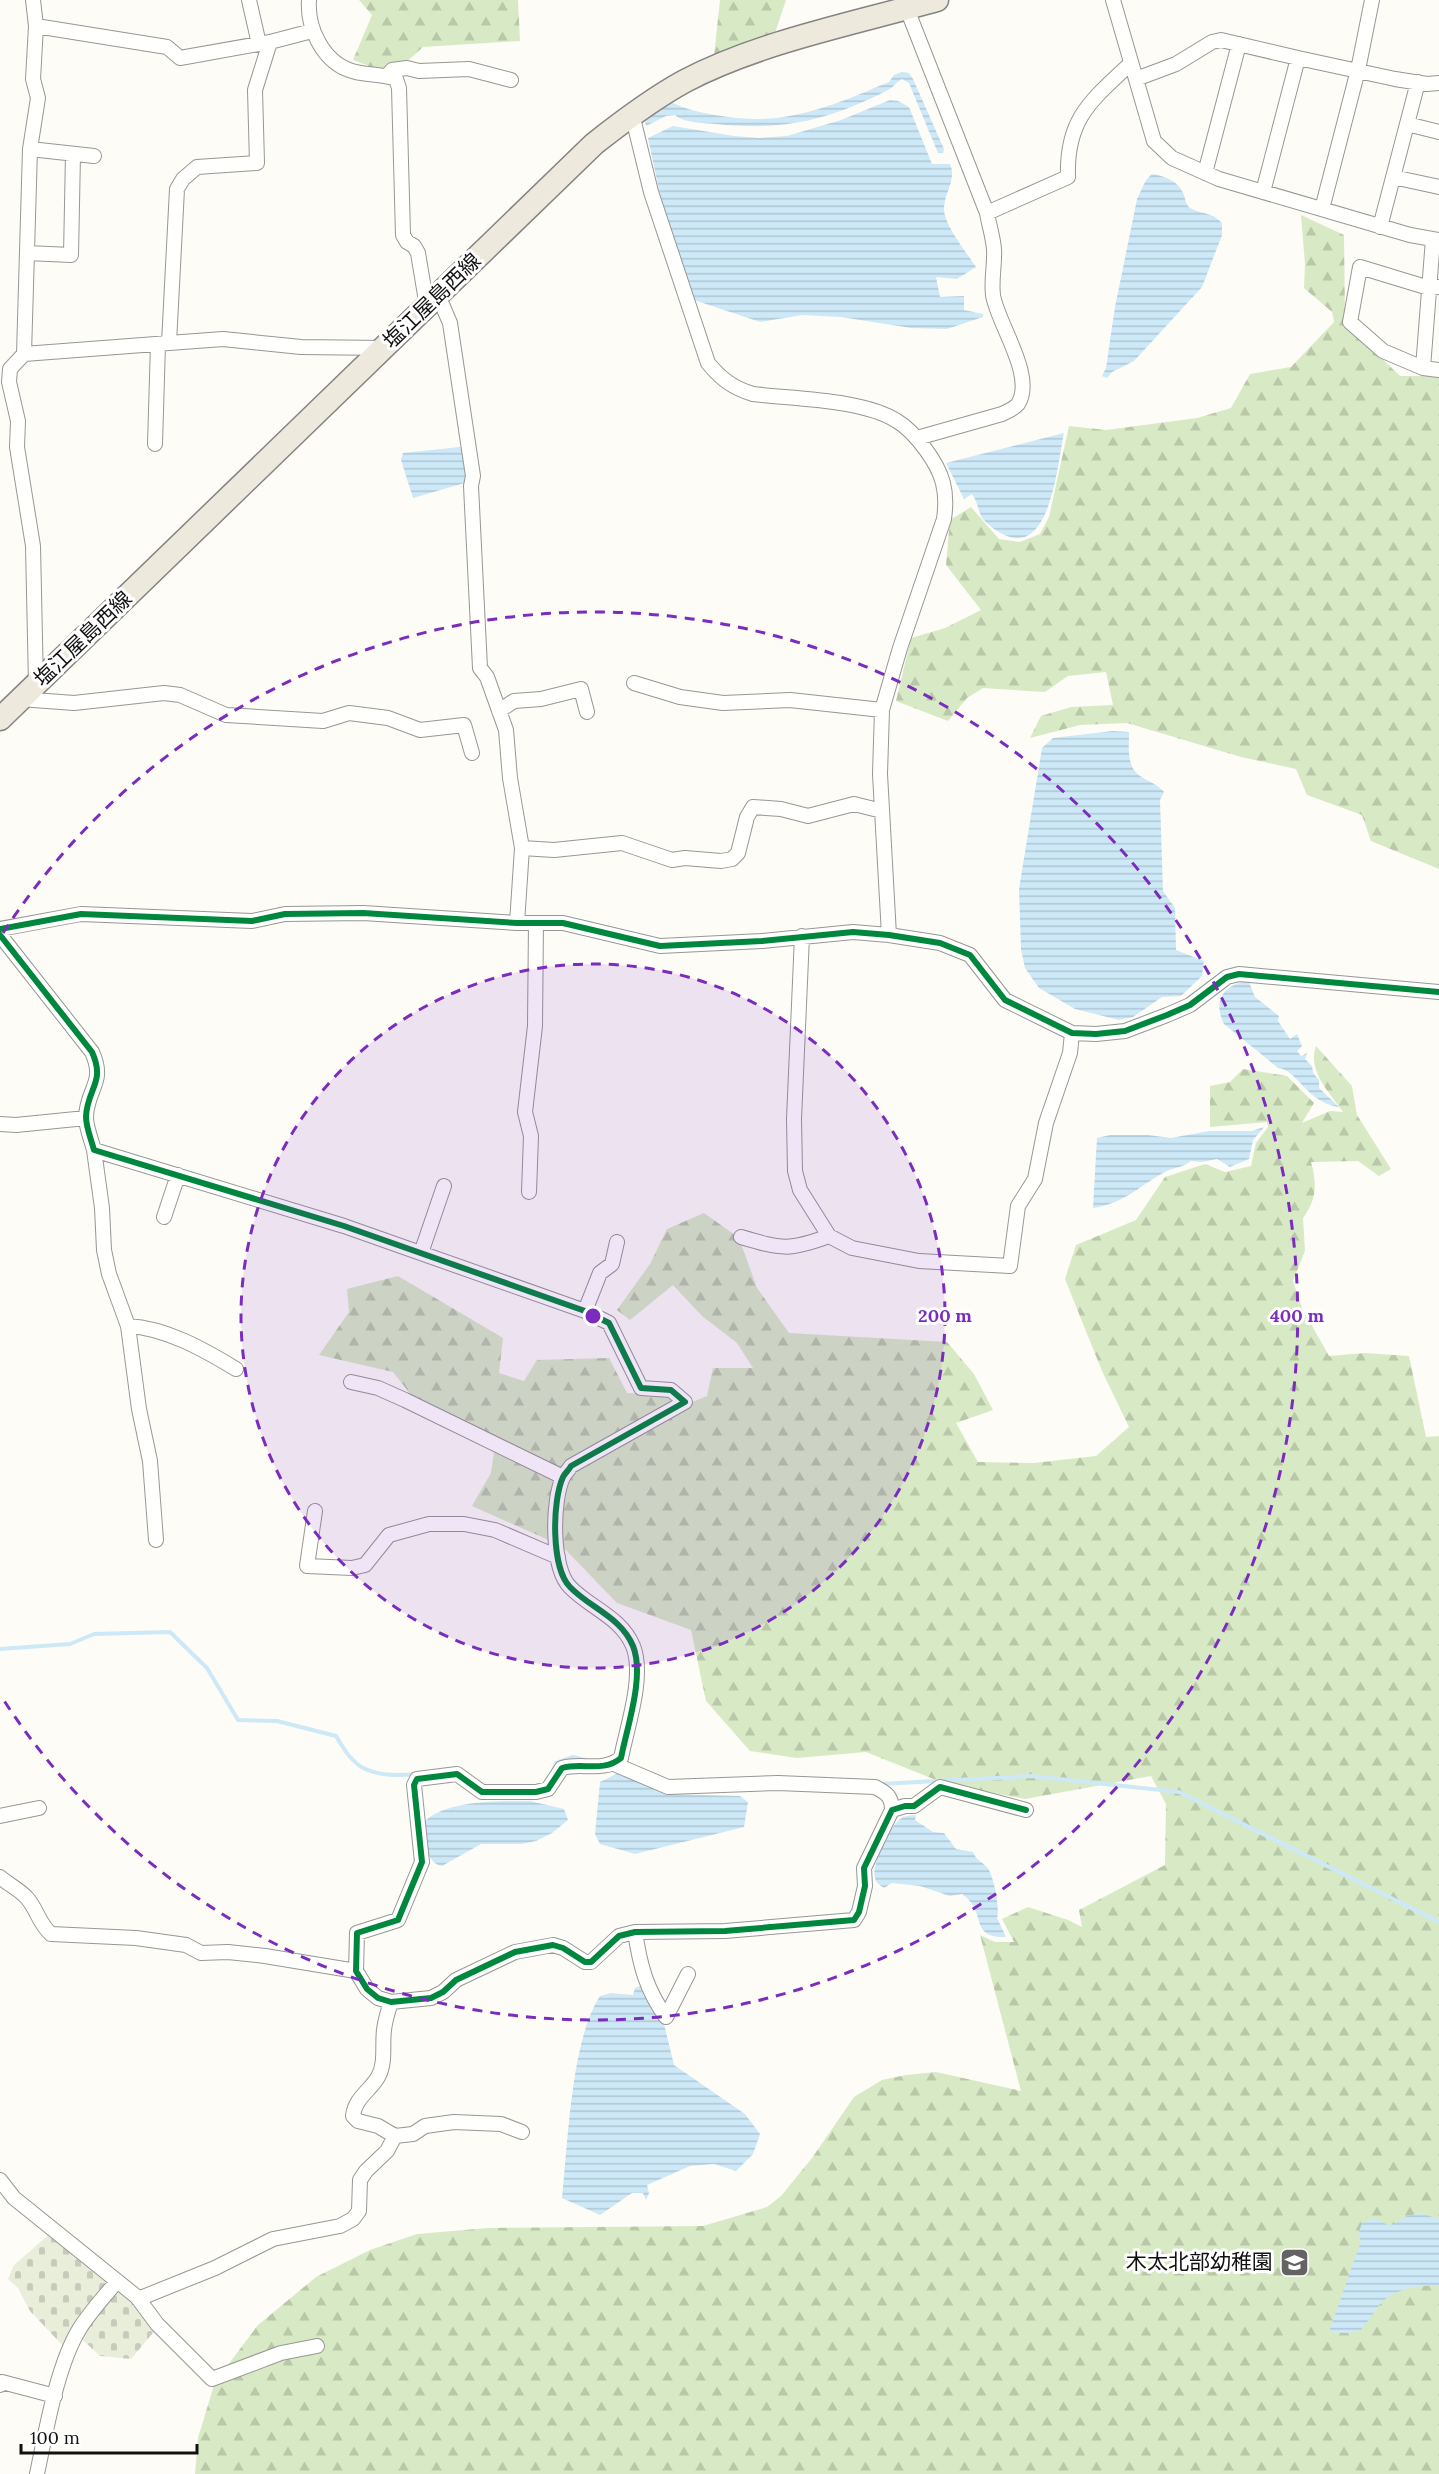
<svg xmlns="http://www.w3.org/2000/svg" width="1439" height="2474" font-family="Lora,'Noto Sans JP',serif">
	<defs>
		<pattern id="forest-firs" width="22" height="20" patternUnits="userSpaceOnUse" patternTransform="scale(1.5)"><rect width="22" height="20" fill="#d8eac5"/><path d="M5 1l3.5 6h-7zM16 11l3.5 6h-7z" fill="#b8c8a8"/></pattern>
		<pattern id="cemetery-stones" width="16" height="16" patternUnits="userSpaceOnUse" patternTransform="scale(1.5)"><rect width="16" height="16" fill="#e9eedb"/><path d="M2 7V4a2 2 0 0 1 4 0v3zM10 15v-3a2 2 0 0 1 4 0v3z" fill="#c7cbbb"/></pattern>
		<pattern id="water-rules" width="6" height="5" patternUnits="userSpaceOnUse" patternTransform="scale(1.5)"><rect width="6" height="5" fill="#cde8f7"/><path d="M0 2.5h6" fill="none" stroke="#afc6d3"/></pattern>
	</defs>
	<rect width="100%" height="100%" fill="#fdfcf7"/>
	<path fill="url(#forest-firs)" d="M 359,0 L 518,0 L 520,41 L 423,47 L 392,75 L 353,60 L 372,15 Z
		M 720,0 L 786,0 L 773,39 L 714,56 Z
		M 1301,215 L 1344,235 L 1345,323 L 1400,376 L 1439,376 L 1439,869 L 1371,841 L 1362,815 L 1307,795 L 1296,769 L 1241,757 L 1127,723 L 1080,725 L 1030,738 L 1041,716 L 1071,707 L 1113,705 L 1106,672 L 1068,676 L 1045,692 L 983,688 L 967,698 L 948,721 L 896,701 L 911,638 L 945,628 L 981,610 L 946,565 L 950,520 L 971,507 L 999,539 L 1020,542 L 1040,534 L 1049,517 L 1069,426 L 1106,430 L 1197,418 L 1231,408 L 1250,374 L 1291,367 L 1334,322 L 1332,312 L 1304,288 L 1305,264 Z
		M 1316,1046 L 1352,1086 L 1357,1115 L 1391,1169 L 1379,1176 L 1358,1161 L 1311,1162 C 1317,1184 1317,1199 1303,1218 L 1305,1251 L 1293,1281 L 1302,1308 L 1329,1356 L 1365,1353 L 1409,1356 L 1426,1437 L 1439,1436 L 1439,2474 L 195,2474 L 198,2438 L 215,2382 L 258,2325 L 316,2277 L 370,2250 L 417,2234 L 488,2228 L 703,2226 L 767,2207 L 781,2196 L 812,2158 L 854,2097 L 882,2080 L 906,2075 L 936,2072 L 1021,2091 L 980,1935 L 995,1942 L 1014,1942 L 1002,1919 L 1028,1907 L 1068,1920 L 1082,1927 L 1079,1910 L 1165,1865 L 1166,1804 L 1151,1776 L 1025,1799 L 946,1784 L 866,1752 L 797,1758 L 750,1751 L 706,1701 L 691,1630 L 617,1603 L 562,1546 L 472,1506 L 491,1473 L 496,1438 L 415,1400 L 393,1372 L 319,1355 L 349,1312 L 347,1289 L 398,1276 L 503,1338 L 499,1373 L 524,1381 L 537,1360 L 609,1358 L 627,1393 L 665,1395 L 690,1403 L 707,1396 L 713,1368 L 753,1368 L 737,1343 L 702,1316 L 673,1285 L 630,1320 L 617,1310 L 650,1264 L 667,1229 L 704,1213 L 739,1238 L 757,1288 L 789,1333 L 947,1342 L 974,1374 L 993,1410 L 956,1423 L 978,1462 L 1034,1463 L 1096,1456 L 1129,1427 L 1102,1371 L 1065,1279 L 1076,1245 L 1136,1220 L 1165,1177 L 1205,1164 L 1225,1172 L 1251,1166 L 1256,1143 L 1268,1127 L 1267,1122 L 1210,1127 L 1210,1086 L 1230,1082 L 1243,1069 L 1287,1076 L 1314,1103 L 1302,1123 L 1330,1111 L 1343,1112 C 1330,1093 1307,1071 1316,1046 Z"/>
	<path fill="url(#cemetery-stones)" d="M 52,2232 L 135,2301 L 157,2328 L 131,2359 L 100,2356 L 73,2331 L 65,2348 L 30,2311 L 18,2288 L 8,2279 L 14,2265 Z"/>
	<path fill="url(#water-rules)" d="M 902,72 L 909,73 L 913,79 L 944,149 L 943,153 L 938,153 L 909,83 L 902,79 C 896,82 894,87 888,90 C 827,121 783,131 715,124 C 704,123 684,123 675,115 L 666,116 L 646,126 L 645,119 L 669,102 C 675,103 677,105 682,107 C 699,113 719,116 737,118 C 792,124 839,103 889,82 L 894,75 Z
		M 890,100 L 898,101 L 909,107 L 932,164 L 950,164 C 957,179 944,193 944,209 C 944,225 967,253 976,267 L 957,279 L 936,277 L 940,297 L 964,296 L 964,310 L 983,314 L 983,317 L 947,329 L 911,328 L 841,317 L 802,315 L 760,322 L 694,300 L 660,195 L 648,138 L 673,126 L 734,136 L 759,138 L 787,136 L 841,120 Z
		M 1152,174 C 1164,176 1177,180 1183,193 C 1186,199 1185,206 1192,209 C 1204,215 1210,211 1222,223 L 1222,235 L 1202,287 L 1134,361 L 1112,372 L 1107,378 L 1102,376 L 1106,368 L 1115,307 L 1137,199 L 1146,180 Z
		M 1064,433 C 1058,460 1052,543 1014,538 C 1003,536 991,528 983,519 C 978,512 978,502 972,494 L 964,499 L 946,463 Z
		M 460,447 L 464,448 L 468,482 L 413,498 L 401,460 L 403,453 Z
		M 1112,731 L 1129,732 C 1129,748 1126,766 1140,776 C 1149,782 1157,784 1164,792 L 1160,800 L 1163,891 L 1175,908 L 1176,950 L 1204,961 L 1202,976 L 1181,996 L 1162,997 L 1133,1017 L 1119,1020 L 1075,1009 L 1039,988 L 1025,968 L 1021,949 L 1019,889 L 1042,748 L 1053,738 Z
		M 1246,981 L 1249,982 L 1255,997 L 1279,1016 L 1278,1021 L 1290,1039 L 1297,1034 L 1302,1046 L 1297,1051 L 1301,1056 L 1307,1053 L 1305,1059 L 1312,1066 L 1313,1073 L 1319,1080 L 1319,1088 L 1339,1107 C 1307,1103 1297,1069 1278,1068 L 1224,1024 C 1213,1002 1222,986 1246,981 Z
		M 1264,1127 L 1253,1140 L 1249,1159 L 1230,1167 L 1217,1159 L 1202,1162 L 1191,1161 C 1183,1167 1177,1167 1169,1170 C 1140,1184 1127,1203 1093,1208 L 1097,1138 L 1110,1135 L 1148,1135 L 1171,1138 L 1209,1131 L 1252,1131 Z
		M 618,1773 L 667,1794 L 740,1796 L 748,1802 L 744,1827 L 635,1854 L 600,1844 L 595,1834 L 600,1782 Z
		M 530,1801 L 564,1809 L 568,1820 L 552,1833 L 536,1841 L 521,1844 L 481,1844 L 442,1866 C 424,1863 426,1836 425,1821 C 448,1800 500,1801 530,1801 Z
		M 916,1815 L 915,1820 L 933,1832 L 944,1833 L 956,1849 L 973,1852 C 976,1861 985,1863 989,1870 C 994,1880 1000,1907 997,1918 L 1006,1937 C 968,1938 988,1912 962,1894 L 950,1896 L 920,1886 L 892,1883 L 884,1888 C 880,1885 876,1883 875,1878 C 871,1865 890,1824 902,1818 C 906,1815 911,1816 916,1815 Z
		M 642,1985 L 664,2024 L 674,2065 L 745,2114 L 760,2134 L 753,2154 L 736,2171 L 714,2164 L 690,2166 L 647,2185 L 649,2193 L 646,2200 L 643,2193 L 632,2193 L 600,2215 L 562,2198 C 568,2143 571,2040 600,1996 L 611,1993 L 633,1995 L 635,1988 Z
		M 1420,2213 L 1439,2219 L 1439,2286 C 1422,2285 1398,2288 1384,2300 C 1379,2304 1367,2323 1361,2330 L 1346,2333 L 1329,2332 L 1361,2241 L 1358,2235 L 1362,2223 L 1374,2218 L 1390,2226 L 1407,2216 Z"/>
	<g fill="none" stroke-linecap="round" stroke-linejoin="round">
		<path stroke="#cde8f7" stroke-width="4" d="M 0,1649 L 70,1644 L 94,1634 L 170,1632 L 207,1668 L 238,1720 L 277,1721 L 336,1736 C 341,1744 346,1754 353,1760 C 368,1777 397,1776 417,1774
			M 552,1773 L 556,1763 L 573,1757 L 585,1760
			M 880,1784 L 1031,1776 L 1179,1792 L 1439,1922"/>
		<defs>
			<path id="street" d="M 249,0 L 259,44
				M 309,0 C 307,27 322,60 349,70 C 364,76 381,73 396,79 L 399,88 L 403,235 L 407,242 L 414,246 L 418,253 L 427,307
				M 1113,0 L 1154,141 L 1172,158 L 1219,179 L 1410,235 L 1439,240
				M 907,9 L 987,213 C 989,225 993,237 994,249 C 995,264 991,280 993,295 C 997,323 1036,376 1018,404 C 1014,409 1008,411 1002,414 L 917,438
				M 36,26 L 167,47 L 180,58 L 270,42
				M 312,31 L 270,42 L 255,90 L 257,163 L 197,167 L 183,179 L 177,189 L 169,343 L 223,339 L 301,347 L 384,348
				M 387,76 L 392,70 L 407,68 L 419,71 L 469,69 L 511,80
				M 1136,79 L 1176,64 L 1212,42 L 1221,40 L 1298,58
				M 632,114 L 651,192 L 708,363 C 721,379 733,388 753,394 C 794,399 863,399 897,421 C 909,428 918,439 926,450 C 943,473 948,491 944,519 L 900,648 L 882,710 L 880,774 L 889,935
				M 1407,124 L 1439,132
				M 30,149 L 94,156
				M 1205,173 L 1239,44
				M 1393,177 L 1439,187
				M 1263,192 L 1298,58 L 1395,79 L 1427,84 L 1439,83
				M 1322,209 L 1358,70 L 1372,0
				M 987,213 L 1068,177 C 1066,118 1092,100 1131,63
				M 1380,227 L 1418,82
				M 1433,239 L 1423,368 L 1383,351 L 1350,322 L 1360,267 L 1429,288 L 1439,287
				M 27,253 L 71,255 L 73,154
				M 438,295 L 450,323 L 473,476 L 471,486 L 480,668 L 487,677 L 506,730 L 510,778 L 522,848 L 517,923
				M 24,354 L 30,149 L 38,98 L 33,79 L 36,26 L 33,0
				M 1423,368 L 1439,370
				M 155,444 L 158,344
				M 634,683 L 680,697 L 723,703 L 790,700 L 882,710
				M 36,685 L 33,546 L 17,447 L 18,421 L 9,382 L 10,369 L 24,354 L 169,343
				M 20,699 L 74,703 L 164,693 L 180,695 L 226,715 L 323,721 L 349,713 L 388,718 L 420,730 L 464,725 L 472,753
				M 499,711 L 514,701 L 541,699 L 581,689 L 587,712
				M 522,848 L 554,850 L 622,843 L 672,860 L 685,858 L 721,861 L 732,859 L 738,853 L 747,817 L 753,807 L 781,809 L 808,816 L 854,804 L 882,811
				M 0,929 L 81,914 L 252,921 L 285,914 L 363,913 L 517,923 L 563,923 L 660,946 L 762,941 L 853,932 L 889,935 L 940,943 L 970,955 L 1005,1000 L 1072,1033 L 1096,1034 L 1125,1031 L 1167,1015 L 1190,1005 L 1227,977 L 1239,974 L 1439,992
				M 0,935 L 92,1052 C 106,1083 87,1088 86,1117 C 86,1127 91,1139 94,1150 L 344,1226 L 585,1311 L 609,1323 L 641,1388 L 671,1390 L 685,1402 L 571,1466 C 569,1470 565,1473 563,1477 C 552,1501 551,1568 570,1587 C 590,1608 621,1617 633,1646 C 645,1676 627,1727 621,1758 C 603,1773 582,1762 562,1768 L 548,1789 L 536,1792 L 482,1792 L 457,1774 L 417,1779 L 414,1785 L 422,1862 L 398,1920 L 357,1933 L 356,1971 L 367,1989 L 378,1998 L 391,2002 L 431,1998 L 443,1992 L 456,1980 L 515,1952 L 553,1945 L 563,1948 L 585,1962 L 591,1962 L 619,1936 L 635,1932 L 725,1931 L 854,1920 L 859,1912 L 865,1886 L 864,1868 L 892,1810 L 905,1806 L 914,1806 L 940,1787 L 1026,1810
				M 802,936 L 794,1119 L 795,1171 L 800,1190 L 829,1236
				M 0,1124 L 16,1125 L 86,1118
				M 94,1150 L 102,1208 L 104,1250 L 109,1274 L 128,1326 C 166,1328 203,1349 236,1369
				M 529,1192 L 531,1136 L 525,1112 L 535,1026 L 536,923
				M 164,1217 L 178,1175
				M 741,1237 C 782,1249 789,1251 829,1236 L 852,1248 L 919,1261 L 1010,1266 L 1018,1206 L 1035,1179 L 1046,1123 L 1070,1053 L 1072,1033
				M 421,1253 L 444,1186
				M 585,1311 L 600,1273 L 612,1264 L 617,1242
				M 128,1326 L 139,1409 L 150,1461 L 156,1540
				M 351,1382 L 378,1388 L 405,1400 L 563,1477
				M 315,1511 L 307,1566 L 352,1568 L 365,1565 L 389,1535 L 429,1524 L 464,1524 L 495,1530 L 558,1557
				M 614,1764 L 668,1787 L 778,1783 L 875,1787 C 887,1793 892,1797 892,1810
				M 0,1816 L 39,1808
				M 0,1877 C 9,1885 19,1889 27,1898 C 37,1909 39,1924 51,1934 L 136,1938 L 186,1945 L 201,1953 L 228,1952 L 265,1956 L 356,1971
				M 635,1932 C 640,1965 646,1989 666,2017 L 688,1974
				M 391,2002 C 388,2011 385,2021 384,2030 C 382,2046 386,2063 378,2077 C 369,2092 355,2098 353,2116 L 358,2121 L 378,2126 L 395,2136 L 413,2134 L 425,2126 L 454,2122 L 501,2124 L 522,2132
				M 0,2180 L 14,2198 L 137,2297 L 157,2324 L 212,2379 L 281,2353 L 317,2346
				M 138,2299 L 215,2268 L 273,2239 L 340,2226 L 353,2219 L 359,2211 L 360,2180 L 366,2171 L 387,2151 L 395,2136
				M 0,2385 L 2,2382 L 55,2396
				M 37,2474 C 46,2431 57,2365 80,2328 C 90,2312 105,2296 117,2281"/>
			<path id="primary" d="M 0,719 L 594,144 C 623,121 652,99 685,81 C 759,42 856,23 937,0"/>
		</defs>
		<use href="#street" stroke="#979795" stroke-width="16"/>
		<use href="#primary" stroke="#858482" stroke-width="25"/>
		<use href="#street" stroke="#fffffe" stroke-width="14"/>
		<use href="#primary" stroke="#ede9dc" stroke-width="22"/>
		<defs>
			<path id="cycleway" d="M 0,929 L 81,914 L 252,921 L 285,914 L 363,913 L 517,923 L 563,923 L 660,946 L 762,941 L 853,932 L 889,935 L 940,943 L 970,955 L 1005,1000 L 1072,1033 L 1096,1034 L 1125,1031 L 1167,1015 L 1190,1005 L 1227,977 L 1239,974 L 1439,992
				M 0,935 L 92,1052 C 106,1083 87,1088 86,1117 C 86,1127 91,1139 94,1150 L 344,1226 L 585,1311 L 609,1323 L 641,1388 L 671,1390 L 685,1402 L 571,1466 C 569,1470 565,1473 563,1477 C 552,1501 551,1568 570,1587 C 590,1608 621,1617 633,1646 C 645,1676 627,1727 621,1758 C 603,1773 582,1762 562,1768 L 548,1789 L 536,1792 L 482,1792 L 457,1774 L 417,1779 L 414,1785 L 422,1862 L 398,1920 L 357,1933 L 356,1971 L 367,1989 L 378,1998 L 391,2002 L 431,1998 L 443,1992 L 456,1980 L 515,1952 L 553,1945 L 563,1948 L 585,1962 L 591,1962 L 619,1936 L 635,1932 L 725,1931 L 854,1920 L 859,1912 L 865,1886 L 864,1868 L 892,1810 L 905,1806 L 914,1806 L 940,1787 L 1026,1810"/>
		</defs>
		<use href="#cycleway" stroke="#fff" stroke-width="10"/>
		<use href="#cycleway" stroke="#00873e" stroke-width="6"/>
	</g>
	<circle cx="593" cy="1316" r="352" fill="#7b2cbf" fill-opacity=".12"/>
	<g fill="none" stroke="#7b2cbf" stroke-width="3" stroke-dasharray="10 8">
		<circle cx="593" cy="1316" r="352"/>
		<path d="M3 933A704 704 0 1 1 3 1699"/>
	</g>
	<defs>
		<symbol id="school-square" viewBox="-11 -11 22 22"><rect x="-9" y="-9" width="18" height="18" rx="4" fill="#646362" stroke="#fff"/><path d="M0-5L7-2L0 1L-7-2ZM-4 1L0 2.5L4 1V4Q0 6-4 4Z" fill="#fff"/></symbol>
	</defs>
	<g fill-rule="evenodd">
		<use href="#school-square" x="1278" y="2246" width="33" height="33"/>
	</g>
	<g text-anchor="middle" stroke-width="6" stroke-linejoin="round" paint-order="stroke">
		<g font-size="21" fill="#111" stroke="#fff">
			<text transform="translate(432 301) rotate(-44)" y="7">塩江屋島西線</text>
			<text transform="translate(83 639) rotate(-44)" y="7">塩江屋島西線</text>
		</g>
		<g font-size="21" fill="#111" stroke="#fff" text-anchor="end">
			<text x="1273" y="2269">木太北部幼稚園</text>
		</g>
	</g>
	<circle cx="593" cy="1316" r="9" fill="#7b2cbf" stroke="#fff" stroke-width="3"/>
	<g font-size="18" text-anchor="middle" font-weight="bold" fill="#7b2cbf" stroke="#fff" stroke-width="6" stroke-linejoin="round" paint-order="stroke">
		<text x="945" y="1322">200 m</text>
		<text x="1297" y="1322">400 m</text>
	</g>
	<path d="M21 2444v9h176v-9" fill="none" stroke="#111111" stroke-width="3"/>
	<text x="30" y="2444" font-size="18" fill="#111111" stroke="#ffffff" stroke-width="4.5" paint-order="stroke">100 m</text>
</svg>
